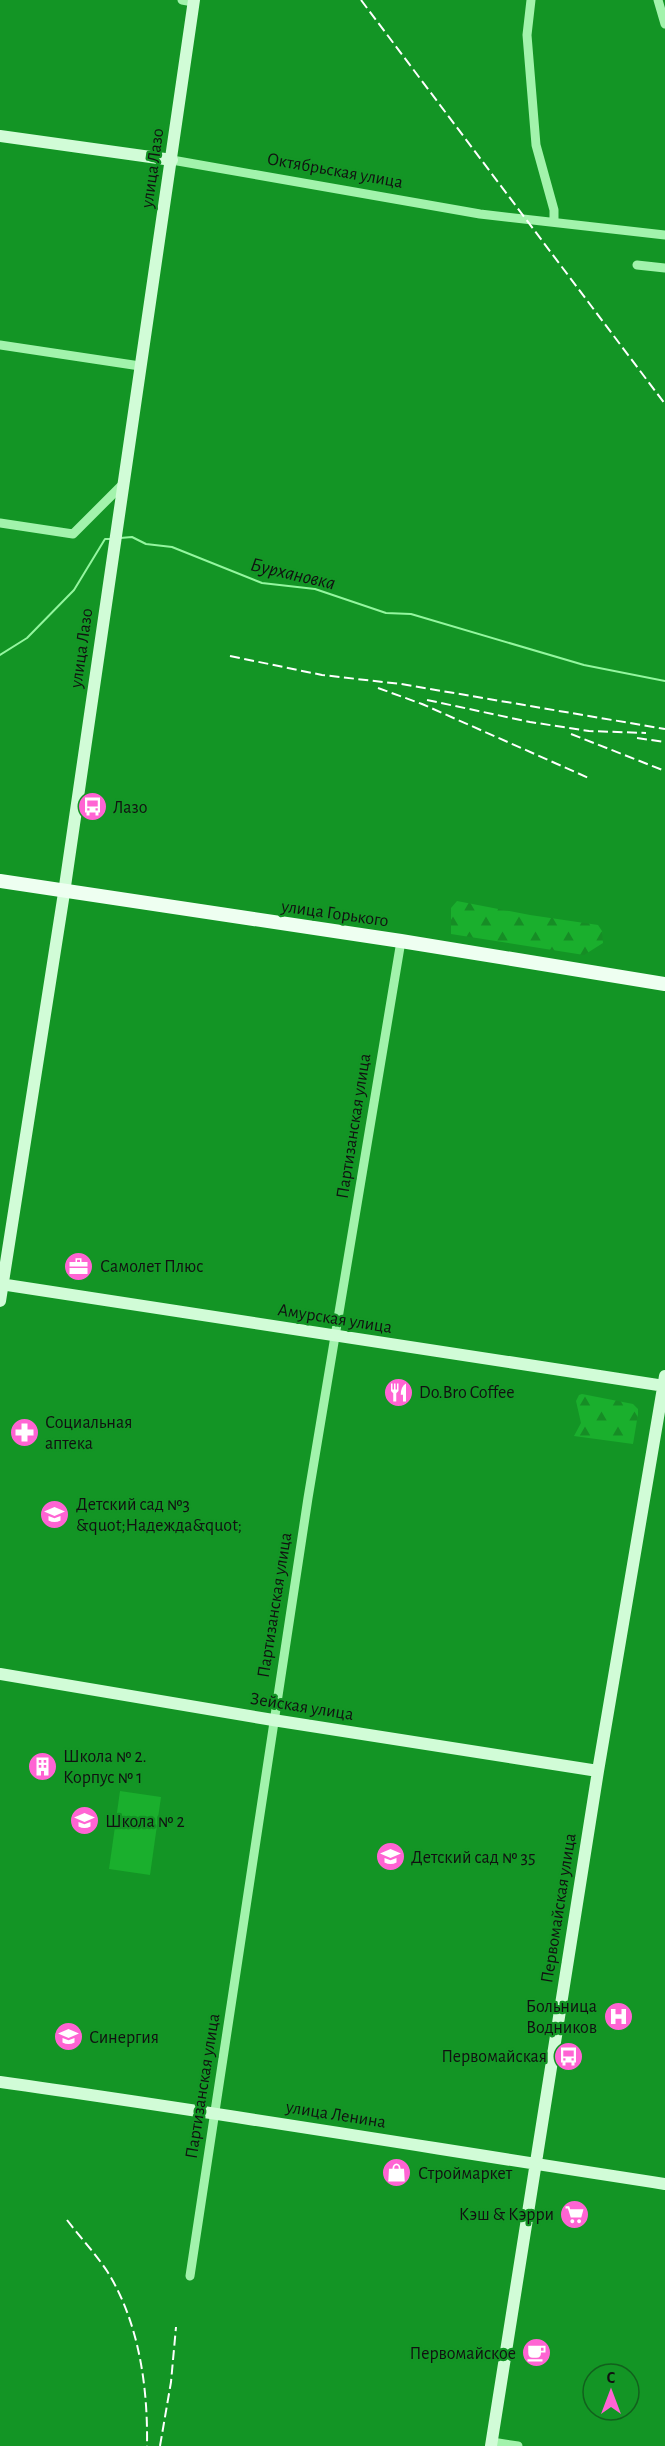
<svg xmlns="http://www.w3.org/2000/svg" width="665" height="2446" font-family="'Alegreya Sans',sans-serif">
	<defs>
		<pattern id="forest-firs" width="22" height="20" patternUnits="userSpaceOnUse" patternTransform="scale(1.5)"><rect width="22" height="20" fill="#1aaf2d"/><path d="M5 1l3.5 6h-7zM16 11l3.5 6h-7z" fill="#168d25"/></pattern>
	</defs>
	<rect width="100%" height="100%" fill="#139525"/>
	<path fill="url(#forest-firs)" d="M 457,901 L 530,915 L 598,925 L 602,931 L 603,943 L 584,955 L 451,934 L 451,908 Z
		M 582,1394 L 633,1404 L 638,1409 L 638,1414 L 633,1444 L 574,1436 L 581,1423 L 576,1401 L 579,1395 Z"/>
	<path fill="#1aaf2d" d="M 120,1791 L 161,1797 L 150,1875 L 109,1869 Z"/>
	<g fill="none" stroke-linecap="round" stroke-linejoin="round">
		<path stroke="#94f69f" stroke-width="2" d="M 120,538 L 132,537 L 146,544 L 172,547 L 262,583 L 315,589 L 386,613 L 411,614 L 584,665 L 665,681
			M 0,655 L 27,638 L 74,590 L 105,539 L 111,539"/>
		<path stroke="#a2f3ac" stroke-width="9" d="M 182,0 L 193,2
			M 531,0 L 527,35 L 536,145 L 554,210 L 554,222
			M 658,0 L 665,24
			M 172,160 L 480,214 L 665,235
			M 637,265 L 665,268
			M 0,345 L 140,366
			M 0,523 L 73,534 L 123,484
			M 190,2276 L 308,1498 L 401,941
			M 492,2442 L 518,2446"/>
		<path stroke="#d1fcd7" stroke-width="12" d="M 0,136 L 172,160
			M 0,1284 L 665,1386
			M 0,1301 L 64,893 L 194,0
			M 0,1674 L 273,1720 L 598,1771
			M 0,2082 C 222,2113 443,2150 665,2184
			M 491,2446 L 598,1771 L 665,1376"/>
		<path stroke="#eefff1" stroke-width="14" d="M 0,881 L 401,941 L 665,984"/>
		<path stroke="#fff" stroke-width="2" stroke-dasharray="10 4.5" stroke-linecap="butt" d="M 361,0 L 665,404
			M 230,656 L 322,675 L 401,684 L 665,729
			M 378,688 L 422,704 L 591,779
			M 427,700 L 530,722 L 589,731 L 646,733
			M 571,734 L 665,771
			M 637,738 L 665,742
			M 67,2220 C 80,2237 95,2253 107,2271 C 139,2322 148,2387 147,2446
			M 160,2446 L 171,2382 L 176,2327"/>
	</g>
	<defs>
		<symbol id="bus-disc" viewBox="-11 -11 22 22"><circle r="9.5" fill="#ff64d3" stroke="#139525"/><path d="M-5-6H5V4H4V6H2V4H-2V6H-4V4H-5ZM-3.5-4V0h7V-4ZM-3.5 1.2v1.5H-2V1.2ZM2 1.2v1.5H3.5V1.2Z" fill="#fff"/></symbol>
		<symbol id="office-disc" viewBox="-11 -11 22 22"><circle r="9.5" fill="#ff64d3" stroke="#139525"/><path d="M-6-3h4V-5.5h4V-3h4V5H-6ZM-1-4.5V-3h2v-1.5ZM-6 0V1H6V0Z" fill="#fff"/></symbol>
		<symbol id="restaurant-disc" viewBox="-11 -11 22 22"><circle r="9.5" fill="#ff64d3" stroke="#139525"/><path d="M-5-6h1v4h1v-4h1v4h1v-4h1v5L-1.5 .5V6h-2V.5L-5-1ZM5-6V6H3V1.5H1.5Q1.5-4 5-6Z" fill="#fff"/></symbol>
		<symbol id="pharmacy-disc" viewBox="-11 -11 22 22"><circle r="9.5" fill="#ff64d3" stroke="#139525"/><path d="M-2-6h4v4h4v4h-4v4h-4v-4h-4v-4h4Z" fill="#fff"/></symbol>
		<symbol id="school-disc" viewBox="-11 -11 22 22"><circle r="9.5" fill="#ff64d3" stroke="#139525"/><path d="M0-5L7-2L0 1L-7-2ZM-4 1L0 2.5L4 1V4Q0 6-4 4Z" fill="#fff"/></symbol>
		<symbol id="building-disc" viewBox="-11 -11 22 22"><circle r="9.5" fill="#ff64d3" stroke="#139525"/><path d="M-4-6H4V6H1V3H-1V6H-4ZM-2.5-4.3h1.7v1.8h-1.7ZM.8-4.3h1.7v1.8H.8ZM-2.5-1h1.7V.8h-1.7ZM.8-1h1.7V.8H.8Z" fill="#fff"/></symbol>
		<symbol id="hospital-disc" viewBox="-11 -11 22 22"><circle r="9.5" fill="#ff64d3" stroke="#139525"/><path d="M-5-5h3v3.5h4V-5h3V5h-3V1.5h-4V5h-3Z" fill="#fff"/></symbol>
		<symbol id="university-disc" viewBox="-11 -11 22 22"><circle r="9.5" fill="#ff64d3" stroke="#139525"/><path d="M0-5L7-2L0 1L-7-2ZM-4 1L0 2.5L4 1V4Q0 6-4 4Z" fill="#fff"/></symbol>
		<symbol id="shop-disc" viewBox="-11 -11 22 22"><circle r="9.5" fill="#ff64d3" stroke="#139525"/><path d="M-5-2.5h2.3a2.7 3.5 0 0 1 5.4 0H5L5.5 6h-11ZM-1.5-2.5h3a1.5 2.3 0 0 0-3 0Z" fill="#fff"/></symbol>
		<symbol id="supermarket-disc" viewBox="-11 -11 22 22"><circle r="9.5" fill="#ff64d3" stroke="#139525"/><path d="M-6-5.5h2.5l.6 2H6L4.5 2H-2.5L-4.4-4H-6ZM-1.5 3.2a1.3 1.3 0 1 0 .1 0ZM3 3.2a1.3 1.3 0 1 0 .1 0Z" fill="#fff"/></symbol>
		<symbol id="cafe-disc" viewBox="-11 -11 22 22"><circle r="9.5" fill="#ff64d3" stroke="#139525"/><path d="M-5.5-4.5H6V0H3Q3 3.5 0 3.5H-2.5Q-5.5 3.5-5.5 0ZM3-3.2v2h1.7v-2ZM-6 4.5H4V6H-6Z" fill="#fff"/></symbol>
	</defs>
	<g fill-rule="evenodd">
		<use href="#bus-disc" x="76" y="790" width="33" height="33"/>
		<use href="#office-disc" x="62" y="1250" width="33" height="33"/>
		<use href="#restaurant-disc" x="382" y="1376" width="33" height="33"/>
		<use href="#pharmacy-disc" x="8" y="1416" width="33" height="33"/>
		<use href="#school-disc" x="38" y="1498" width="33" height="33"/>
		<use href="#building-disc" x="26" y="1750" width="33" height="33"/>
		<use href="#school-disc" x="68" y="1804" width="33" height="33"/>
		<use href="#school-disc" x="374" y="1840" width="33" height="33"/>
		<use href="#hospital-disc" x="602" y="2000" width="33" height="33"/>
		<use href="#university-disc" x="52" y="2020" width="33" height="33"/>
		<use href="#bus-disc" x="552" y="2040" width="33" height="33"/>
		<use href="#shop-disc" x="380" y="2156" width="33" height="33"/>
		<use href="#supermarket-disc" x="558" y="2198" width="33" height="33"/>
		<use href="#cafe-disc" x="520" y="2336" width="33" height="33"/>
	</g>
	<g text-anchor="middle" stroke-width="4.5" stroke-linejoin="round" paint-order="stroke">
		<g font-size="18" fill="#111" stroke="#139525">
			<text transform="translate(152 168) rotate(-82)" y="6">улица Лазо</text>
			<text transform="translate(335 170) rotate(10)" y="6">Октябрьская улица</text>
			<text transform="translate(81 648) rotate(-82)" y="6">улица Лазо</text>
			<text transform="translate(335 913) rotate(8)" y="6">улица Горького</text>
			<text transform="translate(353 1126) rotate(-81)" y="6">Партизанская улица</text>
			<text transform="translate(335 1318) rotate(9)" y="6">Амурская улица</text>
			<text transform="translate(274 1605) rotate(-81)" y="6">Партизанская улица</text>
			<text transform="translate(302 1706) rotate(9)" y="6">Зейская улица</text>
			<text transform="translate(558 1908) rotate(-81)" y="6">Первомайская улица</text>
			<text transform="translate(202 2086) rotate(-81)" y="6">Партизанская улица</text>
			<text transform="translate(336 2114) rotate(9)" y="6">улица Ленина</text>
		</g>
		<g font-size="18" fill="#111" stroke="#139525" text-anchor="start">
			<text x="113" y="813">Лазо</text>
			<text x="100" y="1272">Самолет Плюс</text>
			<text x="419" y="1398">Do.Bro Coffee</text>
			<text x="45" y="1428">Социальная<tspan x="45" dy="21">аптека</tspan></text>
			<text x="76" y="1510">Детский сад №3<tspan x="76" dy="21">&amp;quot;Надежда&amp;quot;</tspan></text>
			<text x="63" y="1762">Школа № 2.<tspan x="63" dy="21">Корпус № 1</tspan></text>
			<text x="105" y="1827">Школа № 2</text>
			<text x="411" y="1863">Детский сад № 35</text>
			<text x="597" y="2012" text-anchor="end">Больница<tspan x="597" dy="21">Водников</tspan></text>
			<text x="89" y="2043">Синергия</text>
			<text x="547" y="2062" text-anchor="end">Первомайская</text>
			<text x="418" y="2179">Строймаркет</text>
			<text x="554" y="2220" text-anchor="end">Кэш &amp; Кэрри</text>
			<text x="516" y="2359" text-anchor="end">Первомайское</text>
		</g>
		<g font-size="20" font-style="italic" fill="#111" stroke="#139525">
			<text transform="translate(293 573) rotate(13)" y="7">Бурхановка</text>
		</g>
	</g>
	<g transform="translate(611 2392)"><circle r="28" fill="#139525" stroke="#12601d" stroke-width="1.5"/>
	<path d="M0-4.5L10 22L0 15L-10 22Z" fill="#ff64d3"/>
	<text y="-9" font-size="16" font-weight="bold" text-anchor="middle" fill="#111111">С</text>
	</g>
</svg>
